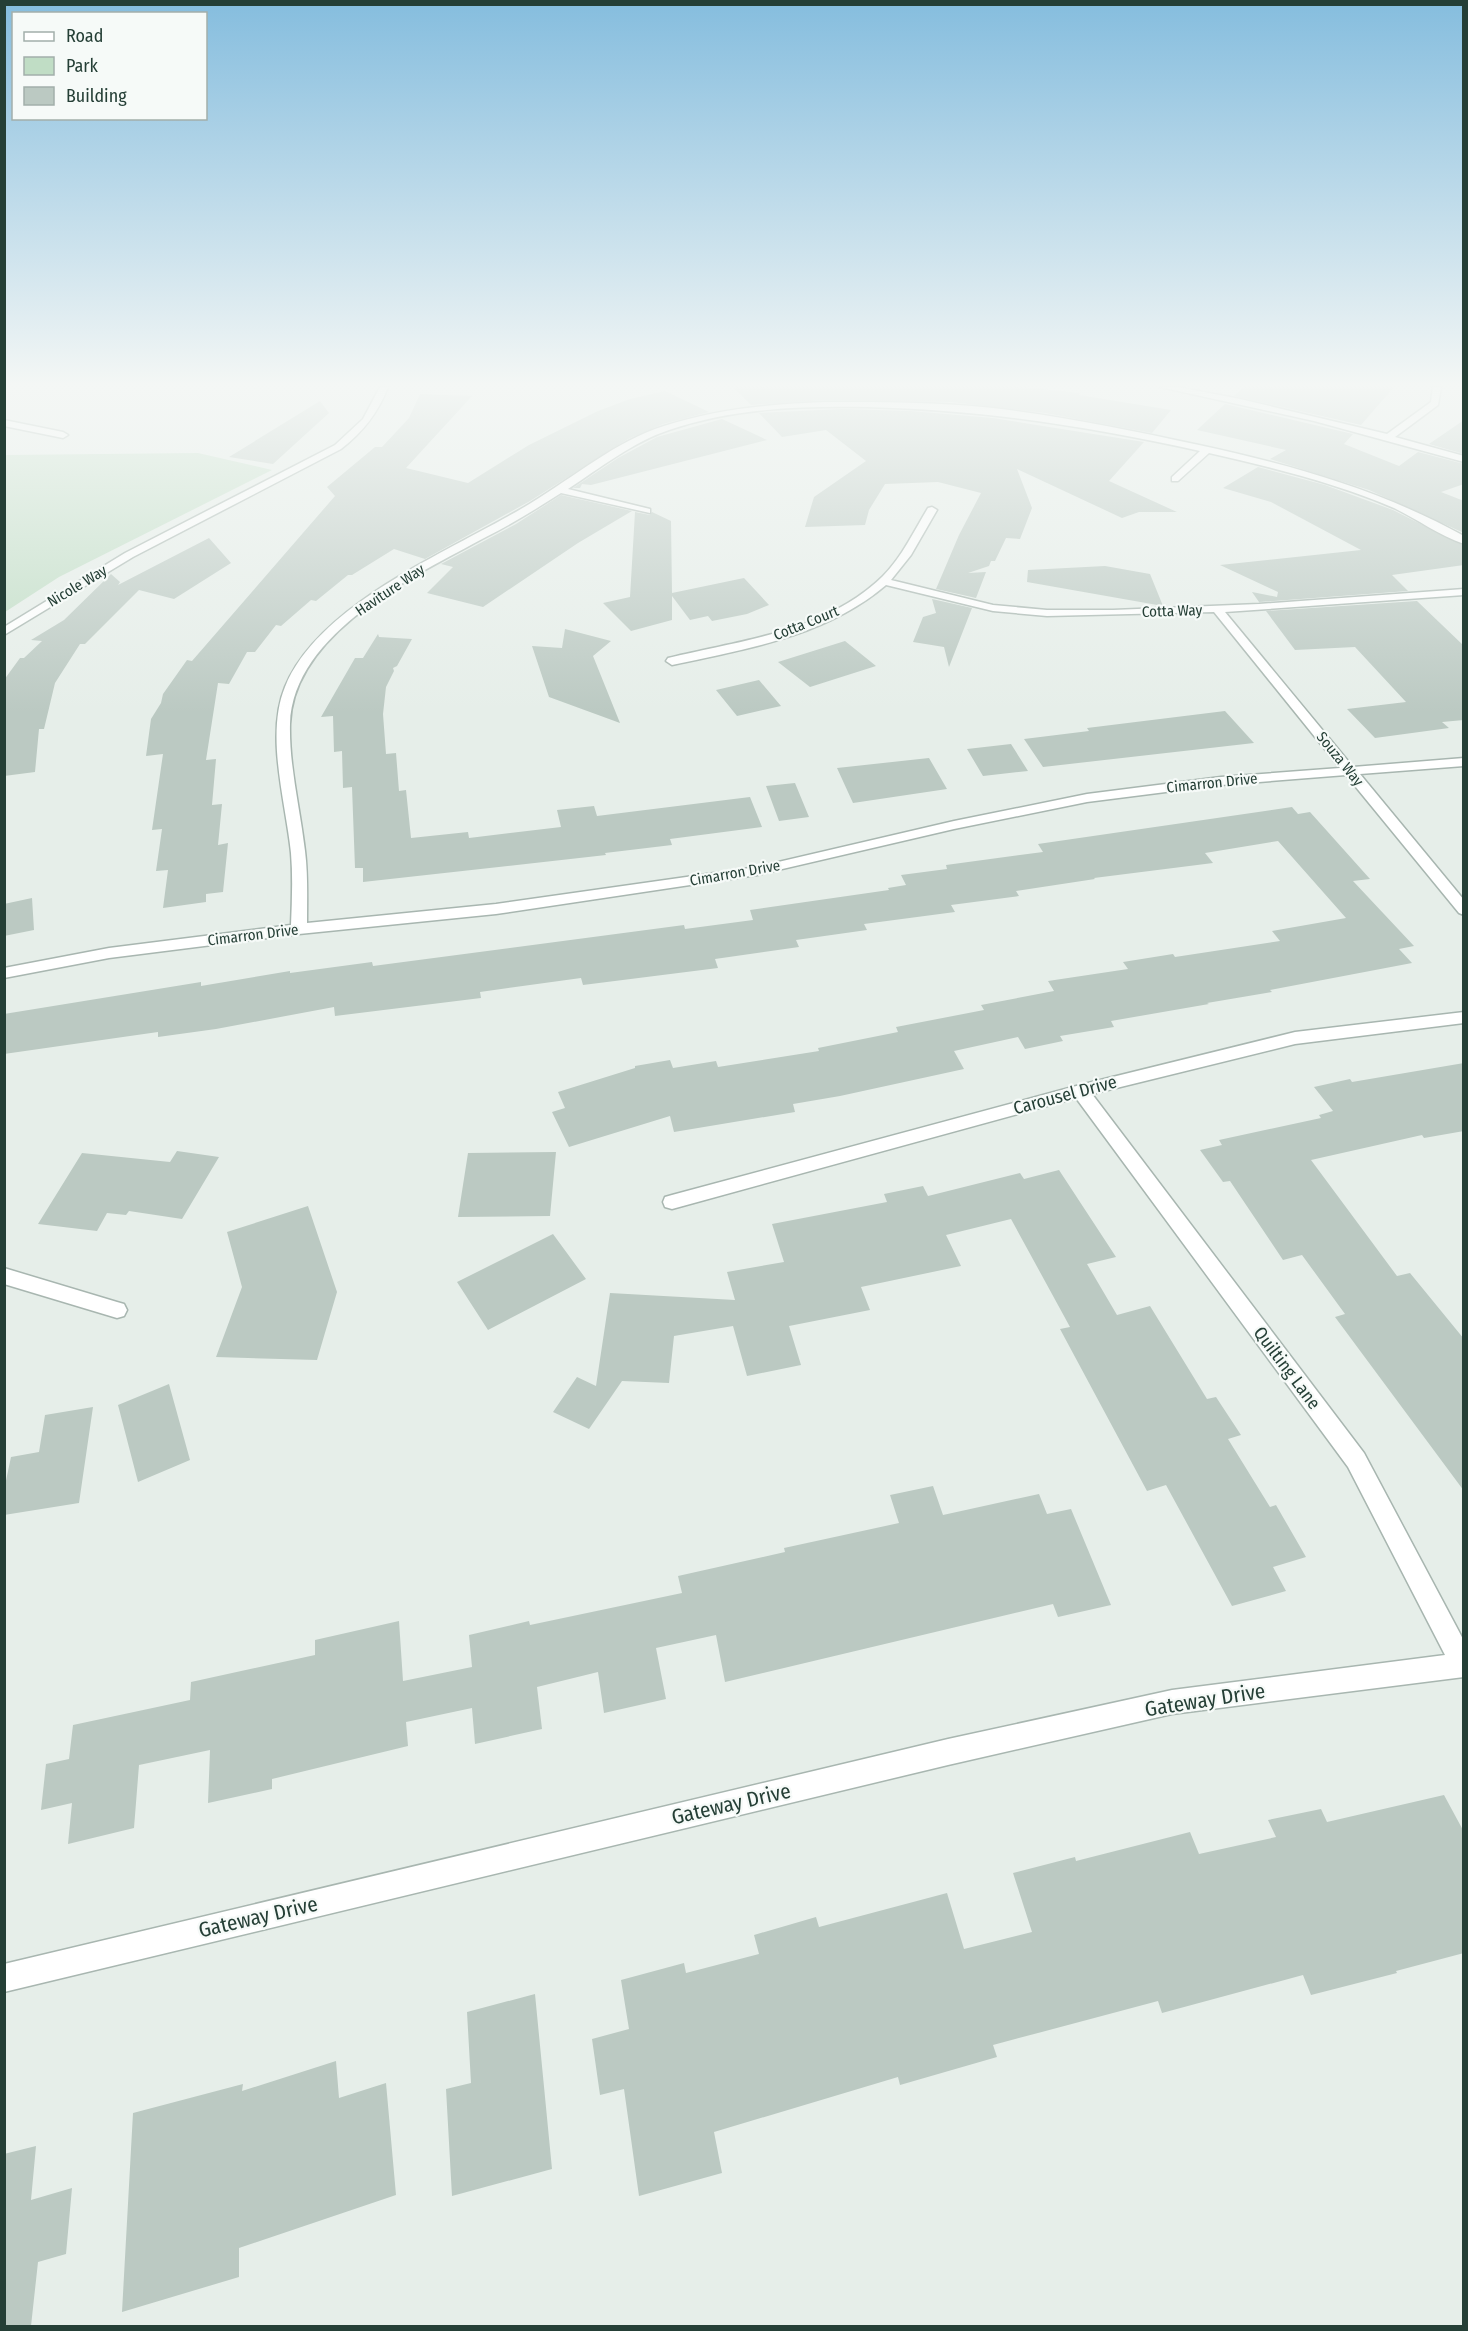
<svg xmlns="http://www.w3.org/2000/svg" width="1468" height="2331" font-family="'Fira Sans Condensed',sans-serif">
	<rect width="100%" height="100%" fill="#e6eee9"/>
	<path fill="#c0ddc5" d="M 198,453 L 272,470 L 59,577 L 5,612 L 5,455 Z"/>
	<path fill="#bbc9c2" d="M 733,387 L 1024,387 L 1080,393 L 1079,395 L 1171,410 L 1152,433 L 1045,413 L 951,402 L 825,400 L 751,405 Z
		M 1243,387 L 1394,387 L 1361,425 L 1234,396 Z
		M 665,391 L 709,412 L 663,424 L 628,439 L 530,501 L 425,559 L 394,549 L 352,575 L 348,575 L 316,601 L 311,600 L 281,626 L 276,625 L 255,652 L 247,652 L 229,684 L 218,683 L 206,760 L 216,759 L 212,805 L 222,804 L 218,845 L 228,843 L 223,892 L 206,894 L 206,902 L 163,908 L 168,870 L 156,871 L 162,829 L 152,830 L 163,754 L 146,756 L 151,719 L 161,703 L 163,694 L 187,660 L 192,661 L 335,496 L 327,487 L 375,447 L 382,447 L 409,418 L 420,394 L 472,396 L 406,468 L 468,483 L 529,445 L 598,411 L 630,399 Z
		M 320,401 L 329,413 L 273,464 L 229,457 Z
		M 1225,404 L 1353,434 L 1344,444 L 1399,466 L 1418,452 L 1464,464 L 1464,484 L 1441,492 L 1464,501 L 1464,533 L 1369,490 L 1270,459 L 1286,450 L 1197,430 Z
		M 842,409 L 910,411 L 993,418 L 1144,442 L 1109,481 L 1177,512 L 1139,512 L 1122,518 L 1017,469 L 1032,508 L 1020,539 L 1006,538 L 995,561 L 991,561 L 989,566 L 968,573 L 986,572 L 976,598 L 936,589 L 959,535 L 981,493 L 938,482 L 885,484 L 869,510 L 865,525 L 805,527 L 814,497 L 866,461 L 826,430 L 782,437 L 759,413 Z
		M 722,419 L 767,440 L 591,485 L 582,484 L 580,488 L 573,488 L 618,458 L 657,437 Z
		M 1464,420 L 1464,454 L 1429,444 Z
		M 1258,467 L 1325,485 L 1393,510 L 1464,546 L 1464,565 L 1392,575 L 1408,591 L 1259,602 L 1252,592 L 1277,597 L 1278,592 L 1220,565 L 1361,550 L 1271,502 L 1223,488 Z
		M 561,495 L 632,511 L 578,543 L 483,607 L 427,593 L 453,567 L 441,564 L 516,524 Z
		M 635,512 L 650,515 L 652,512 L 671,521 L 672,593 L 744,578 L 769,605 L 747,614 L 712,621 L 708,616 L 690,620 L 672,596 L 672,620 L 631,631 L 603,603 L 630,597 Z
		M 209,538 L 231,563 L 174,599 L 139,590 L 85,644 L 80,644 L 55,683 L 44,729 L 39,729 L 35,772 L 4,776 L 4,680 L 20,658 L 24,658 L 42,641 L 31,640 L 64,620 L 111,574 L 120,582 L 118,585 Z
		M 1105,566 L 1150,574 L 1163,606 L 1027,582 L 1028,570 Z
		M 932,599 L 972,608 L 949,667 L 944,647 L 913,642 L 923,617 L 936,613 Z
		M 1417,601 L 1464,646 L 1464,720 L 1442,722 L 1449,728 L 1375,738 L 1347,709 L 1406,702 L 1355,647 L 1295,650 L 1266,611 Z
		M 565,629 L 611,641 L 593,656 L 620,723 L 549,697 L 532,646 L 562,648 Z
		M 378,634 L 379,637 L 412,639 L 397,666 L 393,668 L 394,671 L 386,687 L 383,714 L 386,754 L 396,753 L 399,791 L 406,790 L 411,838 L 468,832 L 469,838 L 561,827 L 557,810 L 594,806 L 597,816 L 750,797 L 762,827 L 670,839 L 672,845 L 605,853 L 606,855 L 363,882 L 363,868 L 355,868 L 352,787 L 343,788 L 342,751 L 334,752 L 333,716 L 321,717 L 355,658 L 363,658 Z
		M 845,641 L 876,666 L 810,687 L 778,662 Z
		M 759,680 L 781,706 L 737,716 L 716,690 Z
		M 1225,711 L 1254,743 L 1043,767 L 1024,739 L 1089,731 L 1087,728 Z
		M 1011,744 L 1028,771 L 983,776 L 967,749 Z
		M 929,758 L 947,789 L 853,803 L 837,768 Z
		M 795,783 L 809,817 L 779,821 L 766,786 Z
		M 1292,807 L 1298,814 L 1310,812 L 1370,879 L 1353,881 L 1414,946 L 1399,949 L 1412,963 L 1270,990 L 1272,992 L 1207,1003 L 1209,1004 L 1111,1021 L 1114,1027 L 1060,1036 L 1063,1041 L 1025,1049 L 1018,1037 L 954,1051 L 964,1069 L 840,1096 L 793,1104 L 795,1112 L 674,1132 L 670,1116 L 569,1147 L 552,1112 L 565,1108 L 558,1092 L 635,1068 L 635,1066 L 670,1060 L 673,1068 L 716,1061 L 718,1067 L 819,1051 L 818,1048 L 898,1032 L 896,1027 L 984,1010 L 981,1005 L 1054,991 L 1048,981 L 1128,969 L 1123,962 L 1173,954 L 1175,957 L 1280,941 L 1272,931 L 1346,918 L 1278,841 L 1205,853 L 1213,863 L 1094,878 L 1095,879 L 1016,891 L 1019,896 L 951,905 L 955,912 L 864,924 L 867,930 L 796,940 L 799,947 L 715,959 L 718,968 L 583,985 L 581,978 L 480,992 L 481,998 L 335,1016 L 334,1007 L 216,1029 L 158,1037 L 158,1032 L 4,1054 L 4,1014 L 201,982 L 201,986 L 290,971 L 290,973 L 372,962 L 373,966 L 684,925 L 685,929 L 753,920 L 750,910 L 889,890 L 888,888 L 906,885 L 901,875 L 947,869 L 946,865 L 1043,852 L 1038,844 Z
		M 32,898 L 34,930 L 4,936 L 4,904 Z
		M 1464,1063 L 1464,1131 L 1424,1138 L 1422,1135 L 1311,1160 L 1397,1276 L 1410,1273 L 1464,1339 L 1464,1491 L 1335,1317 L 1345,1314 L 1302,1255 L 1283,1260 L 1230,1181 L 1223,1182 L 1200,1150 L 1222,1145 L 1219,1140 L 1321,1118 L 1319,1115 L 1333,1111 L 1314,1087 L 1350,1079 L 1352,1082 Z
		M 177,1151 L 219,1157 L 182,1219 L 129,1211 L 126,1215 L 107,1213 L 97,1231 L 38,1224 L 82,1153 L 170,1162 Z
		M 556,1152 L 550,1216 L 458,1217 L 468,1153 Z
		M 1059,1170 L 1116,1257 L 1087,1264 L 1117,1315 L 1150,1306 L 1207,1399 L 1216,1397 L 1241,1435 L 1228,1439 L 1270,1507 L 1276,1505 L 1306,1557 L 1273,1567 L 1286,1591 L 1232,1606 L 1166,1485 L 1147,1491 L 1060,1329 L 1070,1327 L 1011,1219 L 946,1235 L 961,1266 L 861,1287 L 870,1310 L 789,1326 L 801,1365 L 747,1376 L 733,1326 L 674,1336 L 669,1383 L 622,1381 L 589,1429 L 553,1412 L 577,1377 L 596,1386 L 610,1293 L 735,1300 L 727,1272 L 784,1262 L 772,1224 L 887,1202 L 884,1194 L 923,1186 L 928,1196 L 1020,1173 L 1024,1179 Z
		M 308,1206 L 337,1292 L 317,1360 L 216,1357 L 242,1287 L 227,1232 Z
		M 553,1234 L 586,1279 L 488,1330 L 457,1282 Z
		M 169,1384 L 190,1460 L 138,1482 L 118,1405 Z
		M 93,1407 L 79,1503 L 4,1515 L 4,1490 L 11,1457 L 39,1452 L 45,1415 Z
		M 933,1486 L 943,1515 L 1039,1494 L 1047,1514 L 1071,1509 L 1111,1605 L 1058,1617 L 1053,1604 L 725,1682 L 716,1635 L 656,1648 L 666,1699 L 604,1713 L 598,1672 L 537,1687 L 542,1729 L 475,1744 L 472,1708 L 406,1722 L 408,1746 L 272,1779 L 272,1789 L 208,1803 L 210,1750 L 139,1765 L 134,1828 L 68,1844 L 72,1803 L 41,1810 L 46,1764 L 69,1759 L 73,1725 L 190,1700 L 191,1682 L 315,1655 L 315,1640 L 399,1621 L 403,1681 L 472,1667 L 469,1635 L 529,1621 L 530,1625 L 682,1593 L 678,1576 L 785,1552 L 784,1548 L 899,1523 L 890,1495 Z
		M 1444,1795 L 1464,1832 L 1464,1953 L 1396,1971 L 1397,1973 L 1311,1995 L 1303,1975 L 1162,2013 L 1158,2001 L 993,2045 L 997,2057 L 900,2085 L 898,2077 L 714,2132 L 722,2173 L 639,2196 L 624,2089 L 600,2095 L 592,2039 L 629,2029 L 621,1980 L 684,1963 L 686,1973 L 759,1954 L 754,1935 L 816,1917 L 819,1927 L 947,1893 L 964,1949 L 1032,1932 L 1013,1873 L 1075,1857 L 1076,1861 L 1190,1832 L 1199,1854 L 1276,1837 L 1268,1820 L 1321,1809 L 1327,1822 Z
		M 535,1994 L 552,2169 L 452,2196 L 446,2089 L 471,2083 L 467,2012 Z
		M 336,2061 L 339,2098 L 386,2083 L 396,2195 L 239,2248 L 239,2277 L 122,2312 L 133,2113 L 243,2084 L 242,2091 Z
		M 36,2146 L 31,2200 L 72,2188 L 66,2254 L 38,2262 L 31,2326 L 4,2326 L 4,2154 Z"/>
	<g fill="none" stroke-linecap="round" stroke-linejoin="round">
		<defs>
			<path id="minor" d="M 380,387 L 388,387 C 378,413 363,432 341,449 L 133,557 L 4,635 L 4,627 L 125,553 L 335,445 L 363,419 Z
				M 1160,387 L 1178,387 L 1240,399 L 1387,434 L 1431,402 L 1433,387 L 1441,387 L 1438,405 L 1395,437 L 1464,456 L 1464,462 L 1314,421 Z
				M 825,402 C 881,402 937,402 993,408 C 1062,416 1131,430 1199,445 C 1291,465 1381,490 1464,536 L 1464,544 C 1440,536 1417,519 1394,508 C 1335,483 1271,467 1209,453 L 1178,481 L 1172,481 L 1172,477 L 1200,451 C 1086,426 984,410 867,407 C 801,406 733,408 669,430 C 633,442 600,468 568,489 L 650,509 L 650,513 L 561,493 C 536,509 512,524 486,537 C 416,575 293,632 290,724 C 289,766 300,808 305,851 C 308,875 307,899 307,923 L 496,904 L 757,867 L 954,821 L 1087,794 L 1221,777 L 1340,768 L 1214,612 L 1047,616 L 993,611 L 886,585 C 826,636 747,649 672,665 L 666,661 L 668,658 C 741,640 826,632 883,576 C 902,557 914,531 928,508 L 932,507 L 937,510 L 911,555 L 891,580 L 993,605 L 1047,610 L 1113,610 L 1259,604 L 1464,589 L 1464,595 L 1225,612 L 1353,767 L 1464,758 L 1464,766 L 1360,774 L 1464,900 L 1464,915 L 1459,913 L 1346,775 L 1221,785 L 1087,802 L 954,829 L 757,875 L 496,914 L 299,934 L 109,958 L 4,978 L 4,968 L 109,948 L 291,925 C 292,901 293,877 291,853 C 286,803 265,735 285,687 C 320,601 456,549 531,503 C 574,477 616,441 664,426 C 716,409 770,404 825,402 Z
				M 4,420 L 63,432 L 68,435 L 63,438 L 4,426 Z
				M 1464,1012 L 1464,1023 L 1295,1044 L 1092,1094 L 1364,1453 L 1464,1641 L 1464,1677 L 1172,1714 L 948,1765 L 4,1992 L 4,1964 L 948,1739 L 1172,1690 L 1445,1655 L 1348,1467 L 1076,1098 L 672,1209 L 665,1207 L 663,1202 L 665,1197 L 672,1195 L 1080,1085 L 1295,1032 Z
				M 4,1268 L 117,1302 L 124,1304 L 127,1310 L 124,1316 L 117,1318 L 4,1284 Z"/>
		</defs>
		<use href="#minor" stroke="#a8b6b0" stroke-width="3"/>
		<use href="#minor" fill="#fff" fill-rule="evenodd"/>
	</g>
	<linearGradient id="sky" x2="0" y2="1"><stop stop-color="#85bdde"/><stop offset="0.54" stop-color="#f4f7f5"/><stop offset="1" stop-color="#f4f7f5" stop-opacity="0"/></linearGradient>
	<rect width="1468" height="713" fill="url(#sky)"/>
	<g text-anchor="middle" stroke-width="4.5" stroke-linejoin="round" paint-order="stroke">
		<g font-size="15" fill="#253f36" stroke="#f6faf8">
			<text transform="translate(77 586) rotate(-31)" y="5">Nicole Way</text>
			<text transform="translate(390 590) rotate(-34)" y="5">Haviture Way</text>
			<text transform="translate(1172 611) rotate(-2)" y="5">Cotta Way</text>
			<text transform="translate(806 623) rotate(-22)" y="5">Cotta Court</text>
			<text transform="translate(1340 759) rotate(51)" y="5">Souza Way</text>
			<text transform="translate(1212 783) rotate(-6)" y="5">Cimarron Drive</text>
			<text transform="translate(735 873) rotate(-10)" y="5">Cimarron Drive</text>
			<text transform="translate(253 935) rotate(-7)" y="5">Cimarron Drive</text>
		</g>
		<g font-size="18" fill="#253f36" stroke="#f6faf8">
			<text transform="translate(1065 1095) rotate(-15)" y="6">Carousel Drive</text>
			<text transform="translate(1287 1368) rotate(53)" y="6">Quilting Lane</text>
		</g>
		<g font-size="21" fill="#253f36" stroke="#f6faf8">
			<text transform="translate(1205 1700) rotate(-9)" y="7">Gateway Drive</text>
			<text transform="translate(731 1804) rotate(-13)" y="7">Gateway Drive</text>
			<text transform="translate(258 1917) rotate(-13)" y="7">Gateway Drive</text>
		</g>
	</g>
	<rect width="1468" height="2331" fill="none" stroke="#253f36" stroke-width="12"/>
	<rect x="12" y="12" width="195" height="108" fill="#f6faf8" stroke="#a2afaa" stroke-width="1.5"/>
	<rect x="24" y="32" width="30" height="9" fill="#ffffff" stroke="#a2afaa" stroke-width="1.5"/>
	<text x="66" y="42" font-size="18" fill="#253f36">Road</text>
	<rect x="24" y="57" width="30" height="18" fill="#c0ddc5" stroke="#a2afaa" stroke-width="1.5"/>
	<text x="66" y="72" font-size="18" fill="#253f36">Park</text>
	<rect x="24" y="87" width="30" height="18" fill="#bbc9c2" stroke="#a2afaa" stroke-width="1.5"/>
	<text x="66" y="102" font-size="18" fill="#253f36">Building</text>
</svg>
